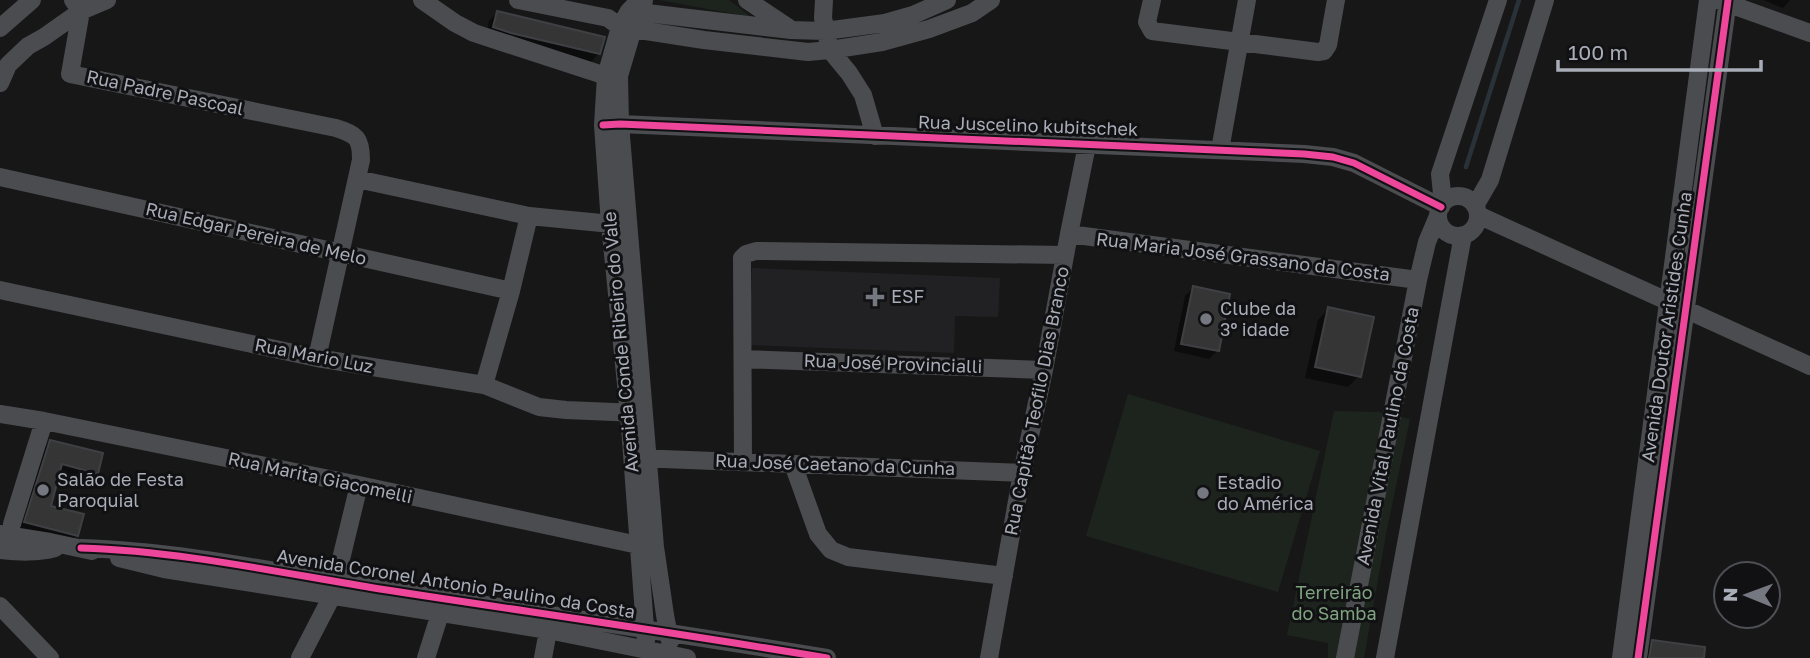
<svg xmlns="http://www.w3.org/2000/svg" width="1810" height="658" font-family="'Golos Text',sans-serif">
	<rect width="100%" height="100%" fill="#171717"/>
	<path fill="#212123" d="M 752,268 L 1000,278 L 998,317 L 955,316 L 954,353 L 749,345 Z"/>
	<path fill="#1d241e" d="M 659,0 L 729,0 L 751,17 Z
		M 1128,394 L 1320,451 L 1278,592 L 1086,536 Z
		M 1334,411 L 1379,412 L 1410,419 L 1387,529 L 1364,658 L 1328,658 L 1328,643 L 1287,635 Z"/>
	<path fill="#0007" d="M 1763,0 L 1790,0 L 1783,8 Z
		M 497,13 L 599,53 L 591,62 L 486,35 L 489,21 Z
		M 1193,288 L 1218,350 L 1209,359 L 1174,351 L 1185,296 Z
		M 1329,308 L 1359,376 L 1348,387 L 1305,378 L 1318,320 Z
		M 50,442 L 97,473 L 86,484 L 57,476 L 49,507 L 77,535 L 66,546 L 15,533 L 39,453 Z
		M 1653,642 L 1702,658 L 1641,658 L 1641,653 Z"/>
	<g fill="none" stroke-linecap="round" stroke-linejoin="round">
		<path stroke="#2a3239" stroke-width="4.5" d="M 1466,167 L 1519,0"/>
	</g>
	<path fill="#353536" stroke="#3f4043" stroke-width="2" d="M 497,11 L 605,37 L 600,54 L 511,33 L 493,27 Z
		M 1193,286 L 1230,294 L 1219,351 L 1181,344 Z
		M 1328,307 L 1374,317 L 1361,377 L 1315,367 Z
		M 50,440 L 103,453 L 98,474 L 62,464 L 51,506 L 84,514 L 78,536 L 24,522 Z
		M 1652,640 L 1705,647 L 1704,658 L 1649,658 Z"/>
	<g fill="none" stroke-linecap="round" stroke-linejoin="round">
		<path stroke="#4b4c50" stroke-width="18" d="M 73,0 L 81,11 L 70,74 L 336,128 C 357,135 361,138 361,160 L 317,358
			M 422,0 L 455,23 L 474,33 L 606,76 L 615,76
			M 518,0 L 608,18 L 620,27 L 704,40 L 808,52 L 830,50 L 882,42 L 929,29 L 972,13 L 991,0
			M 640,0 L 629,11 L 620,27 L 606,76 L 603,125 L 610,224 L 629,414 L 646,641
			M 644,0 L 642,13 L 633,29 L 619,76 L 620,124 L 655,547 L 665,615 L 670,641
			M 747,0 L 789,28
			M 824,0 L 823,18 L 830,50 L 849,73 L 863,95 L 875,136
			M 1152,0 L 1147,22 L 1152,31 L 1318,52 L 1324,51 L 1328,45 L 1336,0
			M 1718,0 L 1810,33
			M 630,11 L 791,30 L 825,31 L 885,23 L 913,15 L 947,0
			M 0,28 L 32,0
			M 0,83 L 8,65 L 28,46 L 44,37 L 81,11 L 107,0
			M 603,125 L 620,124 L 1304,154 L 1333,157 L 1354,163 L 1441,207
			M 1220,150 L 1247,0
			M 0,177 L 511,291
			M 357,179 L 529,216 L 622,225
			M1438 216a20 20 0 1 1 40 0a20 20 0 1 1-40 0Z
			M 1443,203 L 1440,174 L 1498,0
			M 1475,206 L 1490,180 L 1545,0
			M 1478,215 L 1810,366
			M 1069,234 L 1418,280
			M 0,290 L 317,358 L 484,385 L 539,407 L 566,410 L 637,413
			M 743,359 L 1044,370
			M 484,385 L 511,291 L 529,216
			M 0,414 L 44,421 L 359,485 L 638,545 L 655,547
			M 638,458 L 1022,473
			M 743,462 L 742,258 L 746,254 L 756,251 L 1065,255
			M 793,464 L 818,534 L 831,550 L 848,557 L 1004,576
			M 12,524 L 44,421
			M 0,534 L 50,542 L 92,551
			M 81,548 C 181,551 281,573 380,589 C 529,612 678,633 827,658
			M 0,550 C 19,552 37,553 55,548
			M 119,558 L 164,569 L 548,630 L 687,658
			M 0,606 L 50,658
			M 300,658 L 332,596 L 359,485
			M 426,658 L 444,601
			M 543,658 L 550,620
			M 989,658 L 1022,473 L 1044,370 L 1069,234 L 1087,145
			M 1345,658 L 1418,280 L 1427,242 L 1438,216
			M 1385,658 L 1463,235
			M 1621,658 L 1708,0
			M 1638,658 L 1728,0"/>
		<defs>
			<path id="cycleway" d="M 603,125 L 620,124 L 1304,154 L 1333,157 L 1354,163 L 1441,207
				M 81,548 C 181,551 281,573 380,589 C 529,612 678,633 827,658
				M 1638,658 L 1728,0"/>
		</defs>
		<use href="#cycleway" stroke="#111113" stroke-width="11"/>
		<use href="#cycleway" stroke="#ed469a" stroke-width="7"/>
	</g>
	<g fill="#757880" stroke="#111113" stroke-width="2.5">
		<path d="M871.5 286.5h7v7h7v7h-7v7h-7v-7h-7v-7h7z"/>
		<circle cx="1206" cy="319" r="7"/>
		<circle cx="43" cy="490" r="7"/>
		<circle cx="1203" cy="493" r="7"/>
	</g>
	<g text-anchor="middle" stroke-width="6" stroke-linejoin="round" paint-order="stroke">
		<g font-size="18" fill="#a8adb8" stroke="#111113">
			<text transform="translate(165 93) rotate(12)" y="6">Rua Padre Pascoal</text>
			<text transform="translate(1028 126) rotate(2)" y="6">Rua Juscelino kubitschek</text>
			<text transform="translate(256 234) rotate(13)" y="6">Rua Edgar Pereira de Melo</text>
			<text transform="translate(1243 257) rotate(7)" y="6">Rua Maria José Grassano da Costa</text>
			<text transform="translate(1667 327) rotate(-82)" y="6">Avenida Doutor Aristides Cunha</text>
			<text transform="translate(621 342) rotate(-95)" y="6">Avenida Conde Ribeiro do Vale</text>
			<text transform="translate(314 356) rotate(11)" y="6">Rua Mario Luz</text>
			<text transform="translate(893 364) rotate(2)" y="6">Rua José Provincialli</text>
			<text transform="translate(1037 401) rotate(-79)" y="6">Rua Capitão Teofilo Dias Branco</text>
			<text transform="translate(1388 436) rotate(-79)" y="6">Avenida Vital Paulino da Costa</text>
			<text transform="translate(835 465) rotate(2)" y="6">Rua José Caetano da Cunha</text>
			<text transform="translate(320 478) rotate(12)" y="6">Rua Marita Giacomelli</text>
			<text transform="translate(456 584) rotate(9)" y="6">Avenida Coronel Antonio Paulino da Costa</text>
		</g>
		<g font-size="18" fill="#a8adb8" stroke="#111113" text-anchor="start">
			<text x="891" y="303">ESF</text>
			<text x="1220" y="315">Clube da<tspan x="1220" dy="21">3º idade</tspan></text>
			<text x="57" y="486">Salão de Festa<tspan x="57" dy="21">Paroquial</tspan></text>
			<text x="1217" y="489">Estadio<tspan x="1217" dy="21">do América</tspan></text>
		</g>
		<g font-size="18" fill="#7fa381" stroke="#111113">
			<text x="1334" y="599">Terreirão<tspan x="1334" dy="21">do Samba</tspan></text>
		</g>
	</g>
	<g transform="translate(1747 595) rotate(271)"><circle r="33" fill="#111113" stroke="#4d4f55" stroke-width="2"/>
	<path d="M0-5L12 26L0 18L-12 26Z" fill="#757880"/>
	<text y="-10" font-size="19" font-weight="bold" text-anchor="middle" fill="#a8adb8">N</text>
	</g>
	<path d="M1558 60v10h203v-10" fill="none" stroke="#a8adb8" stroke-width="3.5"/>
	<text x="1568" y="60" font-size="21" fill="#a8adb8" stroke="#111113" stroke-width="5" paint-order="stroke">100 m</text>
</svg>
